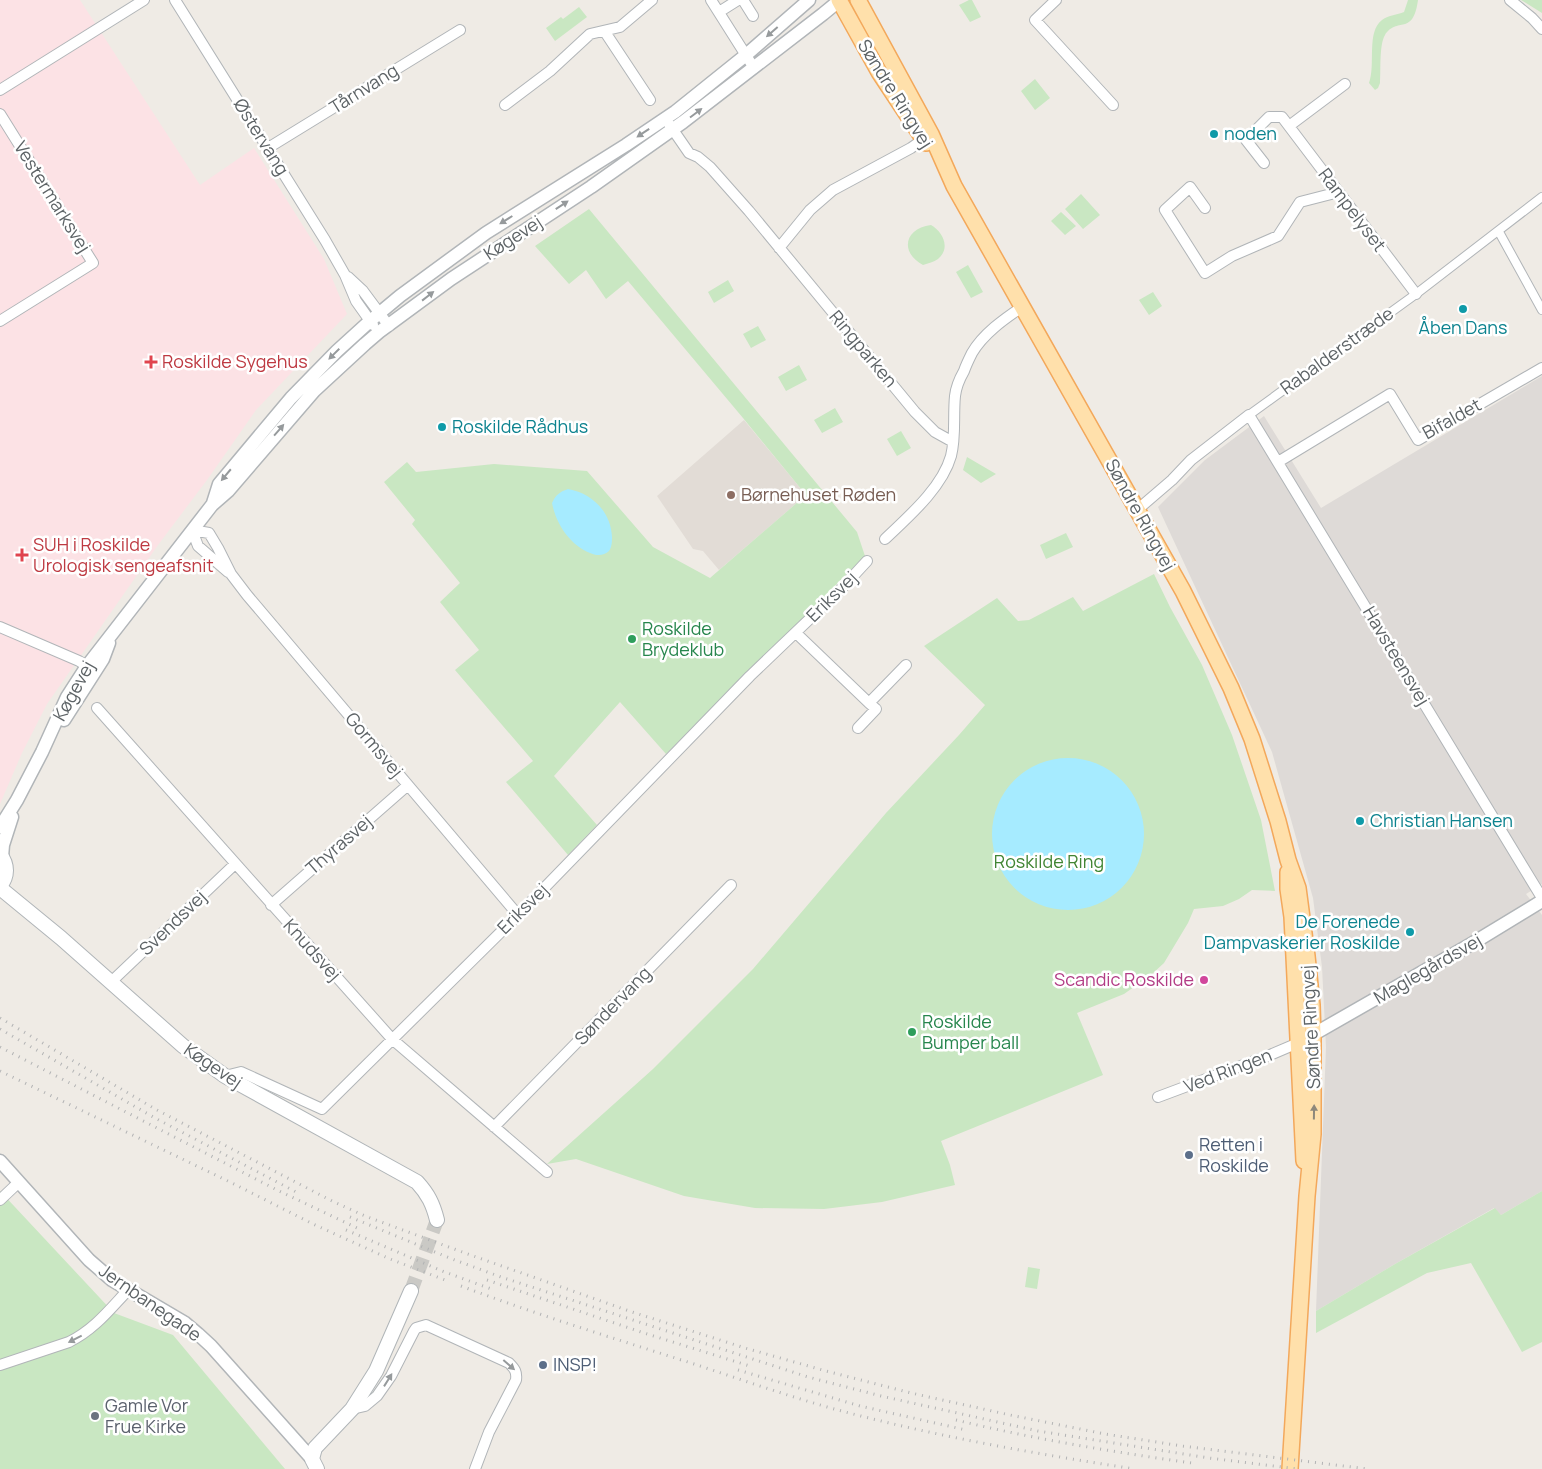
<svg xmlns="http://www.w3.org/2000/svg" width="1542" height="1469" font-family="Manrope,sans-serif">
	<rect width="100%" height="100%" fill="#efebe5"/>
	<path fill="#dedad7" d="M 1542,376 L 1542,884 L 1526,894 L 1542,915 L 1542,1191 L 1501,1215 L 1494,1208 L 1395,1264 L 1316,1311 L 1326,1047 L 1322,967 L 1313,898 L 1272,752 L 1158,507 L 1205,460 L 1264,416 L 1321,508 Z"/>
	<path fill="#e2dcd6" d="M 744,420 L 806,495 L 719,570 L 703,551 L 693,549 L 657,496 Z"/>
	<path fill="#fce2e5" d="M 0,0 L 80,0 L 200,185 L 254,148 L 324,259 L 347,314 L 256,410 L 207,480 L 158,545 L 47,704 L 22,753 L 0,804 Z"/>
	<path fill="#c9e7c2" d="M 969,0 L 972,0 L 981,17 L 970,22 L 959,5 Z
		M 1408,0 L 1418,0 C 1413,37 1397,16 1385,35 C 1379,45 1381,70 1380,83 L 1378,88 L 1375,90 L 1369,83 C 1376,65 1366,32 1382,20 C 1389,15 1397,15 1404,12 Z
		M 1521,0 L 1542,0 L 1542,13 Z
		M 579,7 L 587,17 L 555,41 L 546,28 L 561,17 L 563,19 Z
		M 1035,79 L 1050,98 L 1035,110 L 1021,91 Z
		M 1081,194 L 1100,215 L 1083,229 L 1065,209 Z
		M 589,209 L 857,532 L 865,556 L 666,754 L 620,702 L 554,776 L 597,825 L 568,855 L 506,782 L 533,761 L 455,670 L 479,650 L 440,602 L 460,583 L 412,524 L 415,520 L 384,482 L 407,462 L 416,472 L 494,464 L 587,471 L 653,547 L 710,578 L 806,495 L 743,418 L 628,281 L 606,299 L 586,270 L 569,284 L 535,246 Z
		M 1061,212 L 1076,226 L 1065,235 L 1051,221 Z
		M 931,225 C 943,232 951,248 938,259 C 934,262 928,263 923,265 C 899,252 905,228 931,225 Z
		M 968,265 L 983,292 L 971,298 L 956,272 Z
		M 728,280 L 734,291 L 714,303 L 708,292 Z
		M 1153,292 L 1162,306 L 1149,315 L 1139,300 Z
		M 758,326 L 766,340 L 751,348 L 743,334 Z
		M 799,365 L 807,380 L 786,391 L 778,377 Z
		M 835,408 L 843,422 L 822,433 L 814,420 Z
		M 901,431 L 911,448 L 897,456 L 887,439 Z
		M 967,457 L 996,474 L 981,483 L 963,470 Z
		M 1066,533 L 1073,547 L 1046,559 L 1040,545 Z
		M 1154,574 L 1170,607 L 1202,665 L 1232,735 L 1261,820 L 1275,891 L 1252,890 L 1239,899 L 1223,906 L 1194,909 L 1188,923 L 1164,963 L 1151,975 L 1124,994 L 1077,1013 L 1103,1075 L 941,1141 L 950,1165 L 955,1185 L 882,1202 L 824,1209 L 755,1208 L 684,1196 L 576,1159 L 547,1164 L 653,1069 L 753,969 L 886,813 L 959,735 L 985,705 L 924,646 L 997,598 L 1018,621 L 1029,620 L 1073,597 L 1083,611 Z
		M 0,1191 L 114,1313 L 173,1335 L 285,1469 L 0,1469 Z
		M 1542,1191 L 1542,1342 L 1522,1352 L 1471,1263 L 1427,1273 L 1316,1333 L 1316,1311 L 1395,1264 L 1495,1208 L 1501,1215 Z
		M 1028,1267 L 1040,1269 L 1037,1289 L 1025,1287 Z"/>
	<path fill="#a6ebff" d="M 568,489 C 592,493 611,512 612,537 C 612,541 612,547 609,551 C 604,556 596,556 590,553 C 570,545 556,524 552,503 C 556,495 559,492 568,489 Z
		M992 834a76 76 0 1 1 152 0a76 76 0 1 1-152 0Z"/>
	<g fill="none" stroke-linecap="round" stroke-linejoin="round">
		<path stroke="#cac9c5" stroke-width="14" stroke-dasharray="14 7" stroke-linecap="butt" d="M 411,1291 L 437,1220"/>
		<defs>
			<path id="pedestrian" d="M 1499,232 L 1542,310
				M 1249,415 L 1416,294 L 1542,197"/>
			<path id="minor" d="M 175,0 L 325,240 L 345,275 L 356,301 L 373,325
				M 711,0 L 754,68
				M 743,0 L 753,16
				M 1056,0 L 1035,20 L 1113,105
				M 1510,0 L 1532,18 L 1542,29
				M 719,12 L 738,0
				M 605,32 L 650,100
				M 0,90 L 144,0
				M 505,105 L 550,71 L 590,34 L 620,27 L 652,0
				M 0,114 L 93,263 L 0,321
				M 669,124 L 689,153 L 698,157 L 710,167 L 749,211 L 915,412 L 935,432 L 953,442
				M 1289,126 L 1345,84
				M 268,148 L 460,30
				M 1264,163 L 1246,140 L 1269,117 L 1282,117 L 1416,294
				M 1205,208 L 1190,187 L 1165,210 L 1205,273 L 1232,256 L 1278,236 L 1300,202 L 1339,192
				M 779,248 L 810,210 L 833,190 L 911,148 L 928,136
				M 348,277 L 363,291 L 389,326
				M 1278,462 L 1390,394 L 1418,440 L 1542,368
				M 1137,510 L 1172,480 L 1191,460 L 1249,415 L 1542,898
				M 192,530 L 209,533 L 218,548 L 231,574 L 247,595 L 518,915
				M 192,530 L 198,546 L 228,572
				M 885,539 C 908,517 942,488 951,456 C 956,437 953,416 955,396 C 956,387 960,378 964,371 C 966,365 969,359 972,353 C 983,334 1004,319 1022,307
				M 0,627 L 79,661 L 92,669
				M 796,633 L 869,703 L 906,665
				M 97,708 L 392,1039 L 547,1172
				M 858,728 L 876,709 L 869,703
				M 271,905 L 408,785
				M 111,982 L 235,864
				M 225,1076 L 241,1072 L 322,1109 L 518,915 L 750,676 L 842,588 L 867,561
				M 1158,1097 L 1270,1055 L 1298,1043
				M 494,1127 L 731,885
				M 0,1200 L 19,1182
				M 0,1365 L 69,1342 C 95,1329 110,1309 129,1289
				M 352,1409 L 365,1406 L 377,1396 L 391,1376 L 414,1331 L 416,1328 L 426,1325 L 509,1363 C 515,1369 517,1372 516,1380 L 489,1432 L 475,1469"/>
			<path id="tertiary" d="M 213,503 L 219,484 L 291,398 L 337,351 L 370,321 L 400,296 L 486,233 L 626,145 L 675,112 L 746,55 L 809,0
				M 64,720 L 103,659 L 109,643
				M 0,827 L 17,800 L 42,752 L 67,697 L 87,666 L 212,505 L 228,491 L 314,391 L 365,344 L 379,332 L 451,279 L 591,187 L 683,122 L 823,14 L 840,0
				M 2,857 L 3,845 L 12,817
				M 1307,1038 L 1473,943 L 1542,901
				M 0,1161 L 89,1260 L 112,1280 L 185,1323 L 198,1334 L 211,1346 L 312,1459"/>
			<path id="secondary" d="M 0,854 C 8,865 8,876 0,886
				M 0,888 L 61,938 L 183,1046 L 225,1076 L 417,1182 C 428,1194 433,1204 437,1220
				M 317,1469 L 312,1459 L 315,1448 L 352,1409 L 376,1371 L 411,1291"/>
			<path id="primary" d="M 839,0 L 879,72 L 926,143
				M 858,0 L 931,134 L 954,186 L 1183,591 L 1231,688 L 1252,739 L 1278,821 L 1288,860 L 1298,888 L 1307,956 L 1312,1005 L 1313,1035 L 1313,1134 L 1307,1196 L 1290,1469
				M 1288,872 L 1288,889 L 1292,917 L 1294,957 L 1304,1161"/>
		</defs>
		<use href="#pedestrian" stroke="#b1b5b8" stroke-width="10"/>
		<use href="#minor" stroke="#b1b5b8" stroke-width="12"/>
		<use href="#tertiary" stroke="#b1b5b8" stroke-width="15"/>
		<use href="#secondary" stroke="#b0b5b8" stroke-width="16"/>
		<use href="#primary" stroke="#f3a85b" stroke-width="18"/>
		<use href="#pedestrian" stroke="#fff" stroke-width="8"/>
		<use href="#minor" stroke="#fff" stroke-width="10"/>
		<use href="#tertiary" stroke="#fff" stroke-width="12"/>
		<use href="#secondary" stroke="#fff" stroke-width="14"/>
		<use href="#primary" stroke="#ffe0ab" stroke-width="15"/>
		<path stroke="#b2b3b4" stroke-width="3" stroke-dasharray="1 6" stroke-linecap="butt" d="M 0,1018 L 157,1110 L 332,1201 L 365,1216 L 465,1253 L 632,1312 L 745,1348 L 826,1371 L 911,1393 L 1010,1415 L 1105,1434 L 1182,1446 L 1368,1469
			M 0,1029 L 155,1118 L 300,1194
			M 0,1047 L 279,1191 L 357,1228
			M 0,1071 L 232,1183 L 313,1224 L 390,1259 L 445,1280
			M 350,1217 L 452,1259 L 501,1277 L 808,1377 L 881,1396 L 1038,1431 L 1209,1458 L 1298,1469
			M 346,1230 L 442,1271 L 494,1290
			M 487,1280 L 644,1333 L 753,1367
			M 461,1286 C 538,1315 616,1339 694,1364 C 749,1382 804,1402 861,1416 C 951,1439 1043,1455 1135,1469
			M 738,1370 L 860,1406 L 966,1430
			M 956,1420 C 1034,1439 1113,1452 1192,1463"/>
	</g>
	<defs><path id="oneway-solid" d="M-6-.8H1V-3.2L6.5 0L1 3.2V.8H-6Z" transform="scale(1.25)"/></defs>
	<g fill="#969a9c">
		<use href="#oneway-solid" transform="translate(772 32) rotate(139)"/>
		<use href="#oneway-solid" transform="translate(696 113) rotate(-37)"/>
		<use href="#oneway-solid" transform="translate(643 133) rotate(146)"/>
		<use href="#oneway-solid" transform="translate(562 205) rotate(-33)"/>
		<use href="#oneway-solid" transform="translate(506 220) rotate(148)"/>
		<use href="#oneway-solid" transform="translate(428 296) rotate(-38)"/>
		<use href="#oneway-solid" transform="translate(334 354) rotate(135)"/>
		<use href="#oneway-solid" transform="translate(279 430) rotate(-49)"/>
		<use href="#oneway-solid" transform="translate(226 475) rotate(130)"/>
		<use href="#oneway-solid" transform="translate(75 1339) rotate(153)"/>
		<use href="#oneway-solid" transform="translate(509 1365) rotate(41)"/>
		<use href="#oneway-solid" transform="translate(388 1380) rotate(-58)"/>
	</g>
	<use fill="#8e887b" href="#oneway-solid" transform="translate(1314 1112) rotate(-89)"/>
	<g fill="#0f9aa8" stroke="#fff" stroke-width="2">
		<circle cx="1214" cy="134" r="5"/>
		<circle cx="1463" cy="309" r="5"/>
		<circle cx="442" cy="427" r="5"/>
		<circle cx="1360" cy="821" r="5"/>
		<circle cx="1410" cy="932" r="5"/>
	</g>
	<g fill="#e0444e" stroke="#fff" stroke-width="2">
		<path d="M148.5 354.5h5v5h5v5h-5v5h-5v-5h-5v-5h5z"/>
		<path d="M19.5 547.5h5v5h5v5h-5v5h-5v-5h-5v-5h5z"/>
	</g>
	<circle fill="#8d6e63" stroke="#fff" stroke-width="2" cx="731" cy="495" r="5"/>
	<g fill="#2e9e5b" stroke="#fff" stroke-width="2">
		<circle cx="632" cy="639" r="5"/>
		<circle cx="912" cy="1032" r="5"/>
	</g>
	<circle fill="#d1479c" stroke="#fff" stroke-width="2" cx="1204" cy="980" r="5"/>
	<g fill="#5c6f8a" stroke="#fff" stroke-width="2">
		<circle cx="1189" cy="1155" r="5"/>
		<circle cx="543" cy="1365" r="5"/>
	</g>
	<circle fill="#6b7280" stroke="#fff" stroke-width="2" cx="95" cy="1416" r="5"/>
	<g text-anchor="middle" stroke-width="5" stroke-linejoin="round" paint-order="stroke">
		<g font-size="18" fill="#5d6366" stroke="#fff">
			<text transform="translate(364 89) rotate(-32)" y="6">Tårnvang</text>
			<text transform="translate(895 94) rotate(58)" y="6">Søndre Ringvej</text>
			<text transform="translate(261 137) rotate(58)" y="6">Østervang</text>
			<text transform="translate(52 197) rotate(58)" y="6">Vestermarksvej</text>
			<text transform="translate(1352 210) rotate(53)" y="6">Rampelyset</text>
			<text transform="translate(513 238) rotate(-33)" y="6">Køgevej</text>
			<text transform="translate(863 349) rotate(50)" y="6">Ringparken</text>
			<text transform="translate(1337 351) rotate(-36)" y="6">Rabalderstræde</text>
			<text transform="translate(1452 419) rotate(-29)" y="6">Bifaldet</text>
			<text transform="translate(1140 515) rotate(61)" y="6">Søndre Ringvej</text>
			<text transform="translate(832 597) rotate(-45)" y="6">Eriksvej</text>
			<text transform="translate(1396 656) rotate(59)" y="6">Havsteensvej</text>
			<text transform="translate(74 691) rotate(-61)" y="6">Køgevej</text>
			<text transform="translate(374 745) rotate(50)" y="6">Gormsvej</text>
			<text transform="translate(339 845) rotate(-41)" y="6">Thyrasvej</text>
			<text transform="translate(523 909) rotate(-45)" y="6">Eriksvej</text>
			<text transform="translate(173 923) rotate(-44)" y="6">Svendsvej</text>
			<text transform="translate(312 950) rotate(48)" y="6">Knudsvej</text>
			<text transform="translate(1428 969) rotate(-30)" y="6">Maglegårdsvej</text>
			<text transform="translate(613 1006) rotate(-46)" y="6">Søndervang</text>
			<text transform="translate(1311 1027) rotate(-93)" y="6">Søndre Ringvej</text>
			<text transform="translate(213 1066) rotate(34)" y="6">Køgevej</text>
			<text transform="translate(1228 1071) rotate(-21)" y="6">Ved Ringen</text>
			<text transform="translate(150 1303) rotate(35)" y="6">Jernbanegade</text>
		</g>
		<g font-size="18" fill="#0d838f" stroke="#fff" text-anchor="start">
			<text x="1224" y="140">noden</text>
			<text x="1463" y="334" text-anchor="middle">Åben Dans</text>
			<text x="452" y="433">Roskilde Rådhus</text>
			<text x="1370" y="827">Christian Hansen</text>
			<text x="1400" y="928" text-anchor="end">De Forenede<tspan x="1400" dy="21">Dampvaskerier Roskilde</tspan></text>
		</g>
		<g font-size="18" fill="#be3a42" stroke="#fff" text-anchor="start">
			<text x="162" y="368">Roskilde Sygehus</text>
			<text x="33" y="551">SUH i Roskilde<tspan x="33" dy="21">Urologisk sengeafsnit</tspan></text>
		</g>
		<g font-size="18" fill="#785e54" stroke="#fff" text-anchor="start">
			<text x="741" y="501">Børnehuset Røden</text>
		</g>
		<g font-size="18" fill="#27864d" stroke="#fff" text-anchor="start">
			<text x="642" y="635">Roskilde<tspan x="642" dy="21">Brydeklub</tspan></text>
			<text x="922" y="1028">Roskilde<tspan x="922" dy="21">Bumper ball</tspan></text>
		</g>
		<g font-size="18" fill="#418534" stroke="#fff">
			<text x="1049" y="868">Roskilde Ring</text>
		</g>
		<g font-size="18" fill="#b23c85" stroke="#fff" text-anchor="end">
			<text x="1194" y="986">Scandic Roskilde</text>
		</g>
		<g font-size="18" fill="#4e5e75" stroke="#fff" text-anchor="start">
			<text x="1199" y="1151">Retten i<tspan x="1199" dy="21">Roskilde</tspan></text>
			<text x="553" y="1371">INSP!</text>
		</g>
		<g font-size="18" fill="#5b616d" stroke="#fff" text-anchor="start">
			<text x="105" y="1412">Gamle Vor<tspan x="105" dy="21">Frue Kirke</tspan></text>
		</g>
	</g>
</svg>
